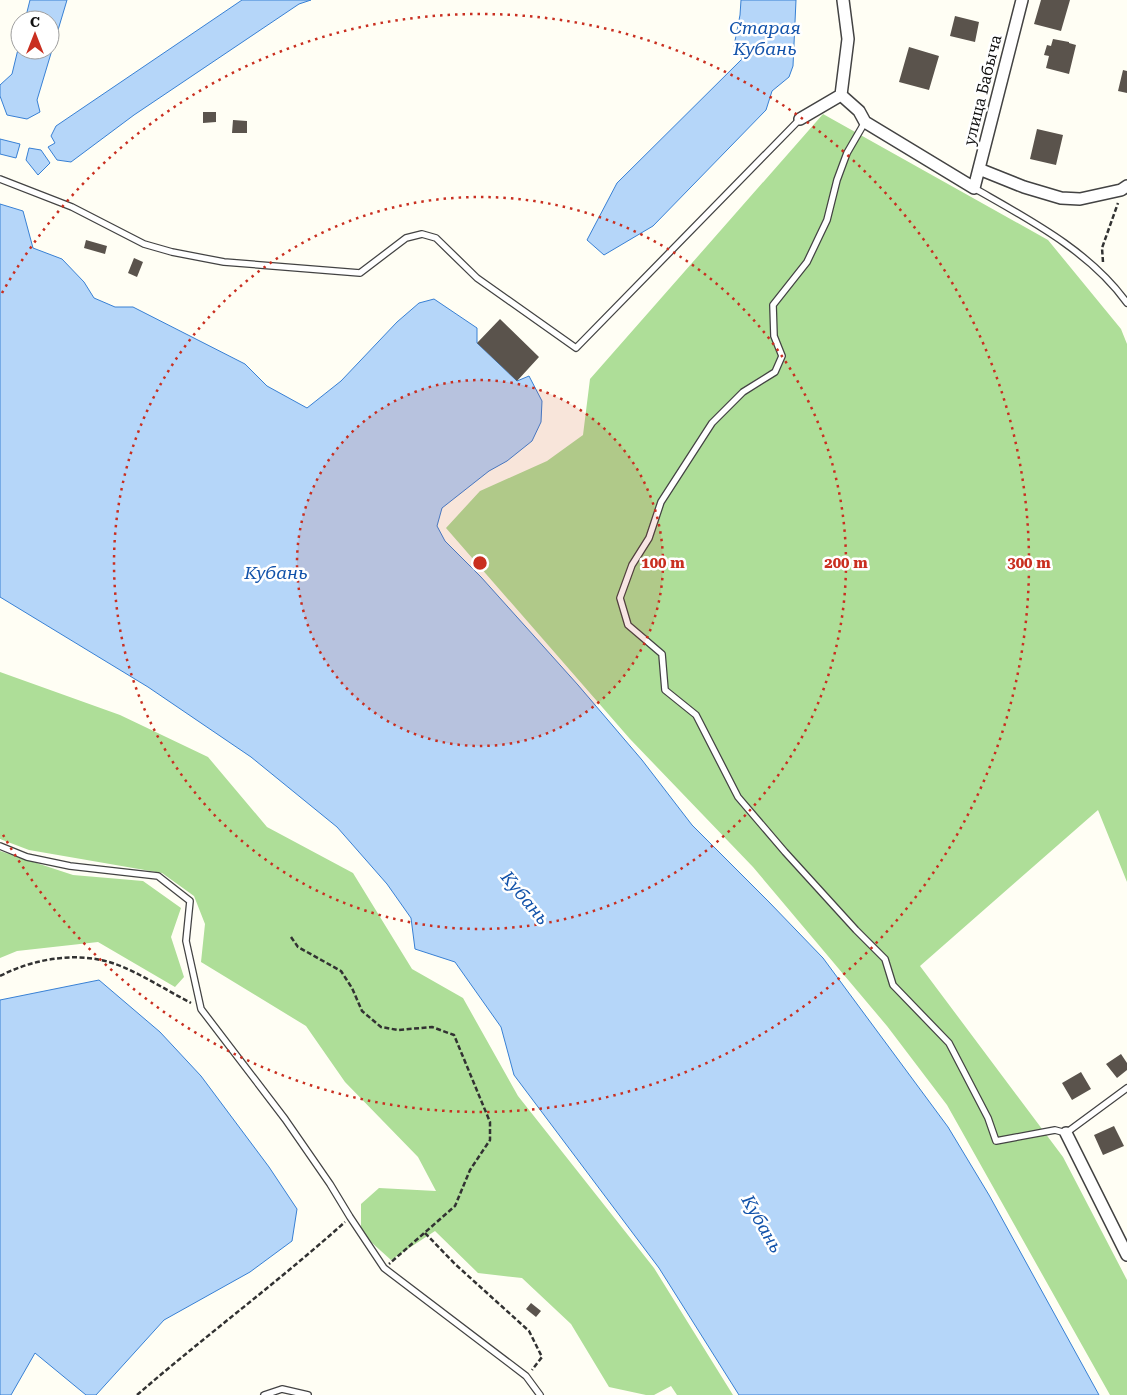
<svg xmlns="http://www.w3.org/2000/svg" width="1127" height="1395" font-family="'Roboto Serif',serif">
	<rect width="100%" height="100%" fill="#fffef4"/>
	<path fill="#aede98" d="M 823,114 L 1048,240 L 1121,329 L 1127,344 L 1127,882 L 1098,810 L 920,966 L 1063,1157 L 1127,1280 L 1127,1395 L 1110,1395 L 947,1105 L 887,1026 L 753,867 L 630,739 L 446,528 L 480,491 L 547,461 L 583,435 L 590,379 Z
		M 0,672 L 120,715 L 208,757 L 267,827 L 353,873 L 412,969 L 463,998 L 518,1096 L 654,1268 L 733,1395 L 677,1395 L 671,1386 L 654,1395 L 646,1395 L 609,1387 L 571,1324 L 522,1278 L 478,1273 L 435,1231 L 391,1260 L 361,1233 L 361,1204 L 379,1188 L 436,1191 L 418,1157 L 345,1082 L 306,1026 L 201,962 L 205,924 L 194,896 L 162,873 L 29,850 L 0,839 Z
		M 0,851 L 73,875 L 143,881 L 181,908 L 171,937 L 184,977 L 175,987 L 98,942 L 17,951 L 0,958 Z"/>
	<path fill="#b5d6f9" stroke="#3880d4" d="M 30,0 L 67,0 L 37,100 L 40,112 L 27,119 L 7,115 L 0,96 L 0,85 L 12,74 L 20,41 L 20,50 L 50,50 L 50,20 L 25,20 Z
		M 242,0 L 311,0 L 299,4 L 134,115 L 71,162 L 57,160 L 48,147 L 55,143 L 51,136 L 56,126 Z
		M 741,0 L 796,0 L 793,66 L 789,77 L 772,91 L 766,110 L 653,226 L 604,255 L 587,240 L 617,183 L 742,59 L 734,46 L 740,15 Z
		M 0,139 L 20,144 L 16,158 L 0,154 Z
		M 29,148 L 41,150 L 50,163 L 38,175 L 26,160 Z
		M 0,204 L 23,211 L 33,248 L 62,259 L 84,282 L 94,298 L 115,307 L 133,307 L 245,364 L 267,386 L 307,408 L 341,381 L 397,322 L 419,303 L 434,299 L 477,328 L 477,343 L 517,381 L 529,376 L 542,401 L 541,422 L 532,441 L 507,461 L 489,471 L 442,508 L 437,526 L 445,541 L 481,577 L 578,685 L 642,760 L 692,825 L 769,902 L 823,958 L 948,1127 L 989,1195 L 1099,1395 L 739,1395 L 659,1268 L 514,1075 L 501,1027 L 455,962 L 415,949 L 411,918 L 387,884 L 337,827 L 251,757 L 148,687 L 0,597 Z
		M 99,980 L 160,1032 L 201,1076 L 269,1167 L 297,1209 L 292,1241 L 250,1272 L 164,1320 L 96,1395 L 86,1395 L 35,1353 L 11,1395 L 0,1395 L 0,1000 Z"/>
	<path fill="#5a534c" d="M 1041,0 L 1070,0 L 1061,31 L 1034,24 Z
		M 955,16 L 979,22 L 975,42 L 950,36 Z
		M 1053,39 L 1069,42 L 1069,43 L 1076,45 L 1069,74 L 1046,68 L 1049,56 L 1044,55 L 1047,45 L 1051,46 Z
		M 909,47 L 939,56 L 929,90 L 899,82 Z
		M 1123,70 L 1127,71 L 1127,93 L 1118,91 Z
		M 203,112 L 216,112 L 216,122 L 203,123 Z
		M 233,120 L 247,121 L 247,133 L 232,133 Z
		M 1037,129 L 1063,135 L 1056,165 L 1030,159 Z
		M 86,240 L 107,246 L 105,254 L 84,248 Z
		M 134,258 L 143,262 L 137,277 L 128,273 Z
		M 500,319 L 539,357 L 517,381 L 477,343 Z
		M 1121,1054 L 1127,1063 L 1127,1070 L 1117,1078 L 1106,1064 Z
		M 1081,1072 L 1091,1089 L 1072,1100 L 1062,1083 Z
		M 1114,1126 L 1124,1146 L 1103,1155 L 1094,1135 Z
		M 531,1303 L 541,1311 L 536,1317 L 526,1309 Z"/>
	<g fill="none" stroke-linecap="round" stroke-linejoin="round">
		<defs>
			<path id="lane" d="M 865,122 L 847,153 L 837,180 L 827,220 L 807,262 L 773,305 L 774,336 L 782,356 L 775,372 L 743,392 L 712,423 L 661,502 L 649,538 L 632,565 L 620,598 L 628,625 L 662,654 L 665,690 L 696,715 L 738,797 L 785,852 L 856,930 L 885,959 L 893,985 L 949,1043 L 988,1118 L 996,1141 L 1055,1130 L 1066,1133 L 1127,1088
				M 0,179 L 72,207 L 144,244 L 172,252 L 224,262 L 360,273 L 406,238 L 422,234 L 436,238 L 477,278 L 576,348 L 800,119
				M 974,188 C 1028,219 1090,251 1127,303
				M 0,846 L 27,857 L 70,866 L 158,876 L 190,901 L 186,941 L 201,1009 L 285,1119 L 330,1184 L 350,1217 L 384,1268 L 526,1376 L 540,1395
				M 264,1395 L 282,1389 L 308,1395"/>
			<path id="street" d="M 841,95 L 859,111 L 865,122 L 974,188 L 1022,0
				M 800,119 L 841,95 L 848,39 L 843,0
				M 979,169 L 1024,187 L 1061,198 L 1080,199 L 1121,190 L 1127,186
				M 1066,1133 L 1127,1255"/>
		</defs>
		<use href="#lane" stroke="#434343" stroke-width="8"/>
		<use href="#street" stroke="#434343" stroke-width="14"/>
		<path stroke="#323232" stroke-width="2.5" stroke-dasharray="5 2.5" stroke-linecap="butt" d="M 1103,262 L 1102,248 L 1118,203
			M 291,937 L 298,947 L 341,971 L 352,988 L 362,1011 L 381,1027 L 398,1030 L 432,1027 L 454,1035 L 490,1122 L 490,1140 L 470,1170 L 455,1206 L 389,1264
			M 0,976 C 37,957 84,950 123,967 C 146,977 168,991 191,1003
			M 425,1233 L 455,1264 L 529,1331 L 542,1357 L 532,1370
			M 137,1395 C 205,1336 278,1282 345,1222"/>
		<use href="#lane" stroke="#fff" stroke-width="5.5"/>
		<use href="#street" stroke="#fff" stroke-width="11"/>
	</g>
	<circle cx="480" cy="563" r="183" fill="#c92f20" fill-opacity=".12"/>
	<g fill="none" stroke="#c92f20" stroke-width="2.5" stroke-dasharray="2.5 5">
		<circle cx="480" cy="563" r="183"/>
		<circle cx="480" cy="563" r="366"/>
		<path d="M2 293A549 549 0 1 1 2 833"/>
	</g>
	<g text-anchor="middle" stroke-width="5" stroke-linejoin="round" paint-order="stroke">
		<g font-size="16" fill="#101010" stroke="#fff">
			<text transform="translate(982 90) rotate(-76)" y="6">улица Бабыча</text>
		</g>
		<g font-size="18" font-style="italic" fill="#1152aa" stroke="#fff">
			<text x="765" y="34">Старая<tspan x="765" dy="21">Кубань</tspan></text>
			<text x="276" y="579">Кубань</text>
			<text transform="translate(525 898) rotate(50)" y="6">Кубань</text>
			<text transform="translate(762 1224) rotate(60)" y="6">Кубань</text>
		</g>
	</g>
	<circle cx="480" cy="563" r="8" fill="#c92f20" stroke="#fff" stroke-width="2.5"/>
	<g font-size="15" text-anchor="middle" font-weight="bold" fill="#c92f20" stroke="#fff" stroke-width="5" stroke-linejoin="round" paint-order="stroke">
		<text x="663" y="568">100 m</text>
		<text x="846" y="568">200 m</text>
		<text x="1029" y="568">300 m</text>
	</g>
	<g transform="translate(35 35)"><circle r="24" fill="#ffffff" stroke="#9f9f9f"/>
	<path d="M0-4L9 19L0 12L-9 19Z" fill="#c92f20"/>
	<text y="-8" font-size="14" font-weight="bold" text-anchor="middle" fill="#101010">С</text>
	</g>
</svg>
